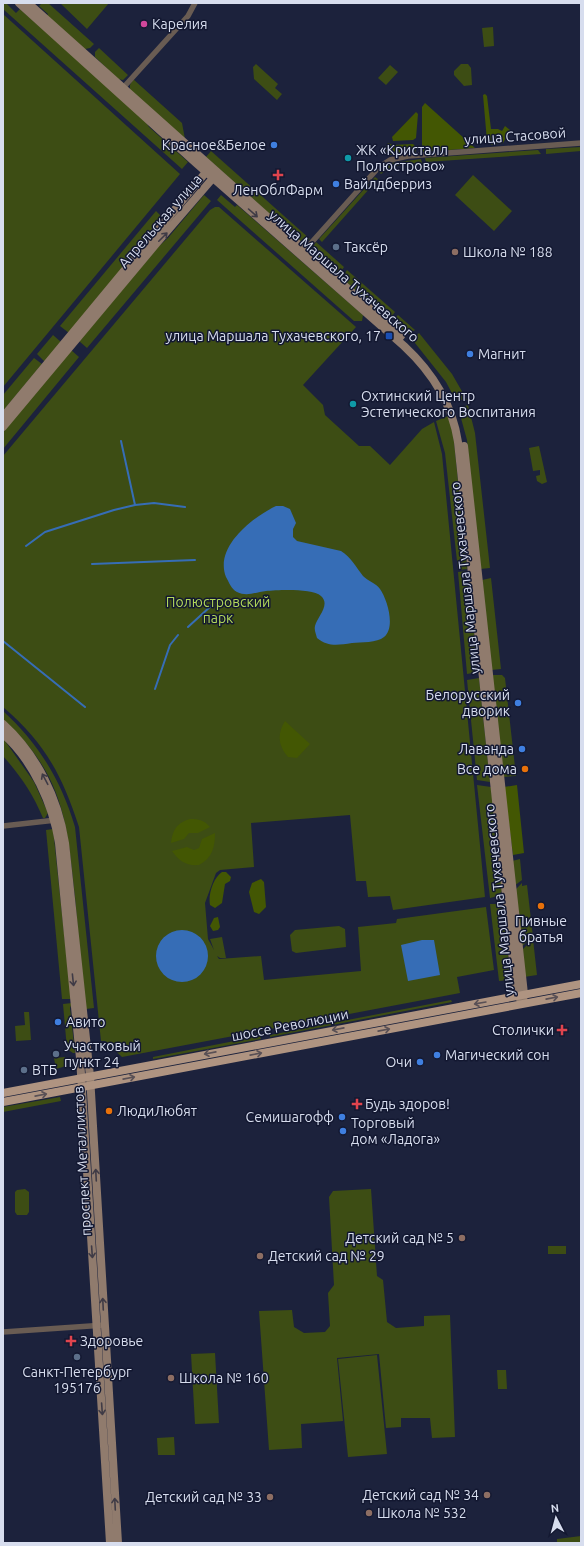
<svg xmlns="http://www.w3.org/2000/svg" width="584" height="1546" font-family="Ubuntu,sans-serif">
	<rect width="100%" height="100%" fill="#1c223c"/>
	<path fill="#3d4d14" d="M 3,3 L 6,3 L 16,13 L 20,9 L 143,118 L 149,127 L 188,162 L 182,169 L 3,9 Z
		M 42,3 L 48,3 L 94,44 L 90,48 L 85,49 L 47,16 L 48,14 L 39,6 Z
		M 60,3 L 109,3 L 87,29 Z
		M 3,14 L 180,174 L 3,387 Z
		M 493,27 L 494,46 L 484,47 L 482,28 Z
		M 99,48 L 128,75 L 123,80 L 118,79 L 95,57 L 95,52 Z
		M 256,64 L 278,84 L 275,88 L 282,94 L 277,100 L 254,79 L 253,67 Z
		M 461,64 L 468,64 L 471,68 L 472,85 L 464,86 L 454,75 L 454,71 Z
		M 390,65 L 398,72 L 386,85 L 378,78 Z
		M 133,79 L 182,123 L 185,139 L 130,90 L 130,85 Z
		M 581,147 L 581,151 L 546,154 L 546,149 Z
		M 538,150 L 541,154 L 426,162 L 425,158 Z
		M 211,151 L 310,239 L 307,241 L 301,242 L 206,157 Z
		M 421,159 L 422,163 C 407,164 393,164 381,174 L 379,172 L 391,163 Z
		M 473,175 L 512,211 L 494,231 L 455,195 Z
		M 375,177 L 378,179 L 322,242 L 319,239 Z
		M 204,195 L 211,201 L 87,348 L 79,341 L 158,247 L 168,238 Z
		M 221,195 L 235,207 L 237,205 L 363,315 L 362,321 L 354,321 L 217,200 Z
		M 215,207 L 219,207 L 356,327 L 303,385 L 323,405 L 325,415 L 359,446 L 370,446 L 390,465 L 422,429 L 434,422 L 442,454 L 485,897 L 393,910 L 390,896 L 368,897 L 366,881 L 356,881 L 350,815 L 251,823 L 254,867 L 220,870 L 216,873 L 205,903 L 208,939 L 214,950 L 210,939 L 222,937 L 226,958 L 220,958 L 217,956 L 219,959 L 261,956 L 264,980 L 361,971 L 358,927 L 396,923 L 397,919 L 486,907 L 494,970 L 457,977 L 460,993 L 122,1057 L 105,1041 L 101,1041 L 79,827 C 62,775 45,743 3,707 L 3,456 L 210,210 Z
		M 156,211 L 162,217 L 148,238 L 69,333 L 60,326 Z
		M 316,242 L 344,267 L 340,273 L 336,273 L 313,252 L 312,248 Z
		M 347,270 L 395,312 L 392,316 L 374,302 L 371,304 L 344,280 L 343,276 Z
		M 398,315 L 415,330 L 409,334 L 404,333 L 396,326 L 399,324 L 394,319 Z
		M 419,333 L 452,374 L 467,400 L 458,400 L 454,397 L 446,382 L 415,343 L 414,338 Z
		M 53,335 L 61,342 L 45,362 L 37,354 Z
		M 71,350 L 79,357 L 3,449 L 3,432 Z
		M 34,358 L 42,364 L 3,411 L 3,395 Z
		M 468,405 L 475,433 L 490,568 L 480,569 L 467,440 L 459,411 L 462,407 Z
		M 448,416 L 453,432 L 467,569 L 458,570 L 445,453 L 436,421 Z
		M 539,446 L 547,482 L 542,484 L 537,481 L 536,476 L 540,475 L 540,470 L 533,471 L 529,448 Z
		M 468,571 L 478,672 L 467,674 L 458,572 Z
		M 491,578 L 501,669 L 491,670 L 482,580 Z
		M 492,675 L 502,675 L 505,678 L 516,776 L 502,777 Z
		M 479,678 L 490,782 L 477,780 L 467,680 Z
		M 3,711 C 39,744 61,780 75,827 L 94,1008 L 86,1009 C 82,972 78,934 75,897 C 67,821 63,773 3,720 Z
		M 3,738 L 34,782 L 48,813 L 45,818 L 43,818 C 33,794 20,775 3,756 Z
		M 477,785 L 491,787 L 502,891 L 498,896 L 490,898 Z
		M 53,829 L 71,999 L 62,999 L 46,830 Z
		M 520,859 L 522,880 L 514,886 L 512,861 Z
		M 522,883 L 522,886 L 527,885 L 533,937 L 521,947 L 515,890 Z
		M 490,904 L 499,904 L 503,907 L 511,980 L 499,981 Z
		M 339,926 L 345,929 L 346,947 L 296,953 L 292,951 L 290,935 L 295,930 Z
		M 533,939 L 537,975 L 524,977 L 523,949 Z
		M 451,1000 L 452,1002 L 270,1037 L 270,1035 Z
		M 72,1003 L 70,1008 L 75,1053 L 73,1053 L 67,1049 L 63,1004 Z
		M 24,1012 L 29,1012 L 31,1040 L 16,1041 L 15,1026 L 25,1025 Z
		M 260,1036 L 261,1039 L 153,1059 L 153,1057 Z
		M 65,1057 L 66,1066 L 56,1069 L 54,1058 Z
		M 60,1097 L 61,1101 L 3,1112 L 3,1107 Z
		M 25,1189 L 29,1192 L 29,1212 L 27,1215 L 17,1215 L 15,1212 L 15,1192 L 17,1190 Z
		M 371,1189 L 377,1276 L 383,1280 L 387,1322 L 396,1328 L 424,1326 L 424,1316 L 450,1315 L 455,1437 L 432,1438 L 430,1418 L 401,1418 L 401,1427 L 386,1428 L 379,1354 L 337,1358 L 343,1421 L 301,1424 L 302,1448 L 269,1450 L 259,1311 L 292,1310 L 294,1327 L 304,1333 L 325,1332 L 330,1326 L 328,1293 L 334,1285 L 329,1197 L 333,1191 Z
		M 548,1246 L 566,1246 L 566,1254 L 548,1254 Z
		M 215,1353 L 219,1423 L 195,1424 L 191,1354 Z
		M 377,1355 L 387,1454 L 348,1457 L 338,1359 Z
		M 497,1370 L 506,1370 L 507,1389 L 498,1389 Z
		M 174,1437 L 175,1455 L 158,1455 L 157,1438 Z
		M 581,1536 L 581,1543 L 557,1543 L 557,1539 Z"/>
	<path fill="#435703" d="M 485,94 L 487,96 L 491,129 L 498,129 L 502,131 L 505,126 L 510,130 L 503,143 L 492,145 L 487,141 L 483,95 Z
		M 425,103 L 475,148 L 422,152 L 422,107 Z
		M 416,112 L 418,114 L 416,138 L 413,140 L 393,141 L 392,137 Z
		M 388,143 L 393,145 L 413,144 L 416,147 L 415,153 L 387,155 L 384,150 Z
		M 285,721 L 310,744 L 297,758 L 288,757 C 278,745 277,734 285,721 Z
		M 517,785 L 524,853 L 513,855 L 504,787 Z
		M 190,819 C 199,819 204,820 210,827 L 198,833 L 189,833 L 184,839 L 171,843 C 173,829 177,823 190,819 Z
		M 215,833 C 215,848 212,858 199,865 C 186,866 179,861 172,851 L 187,847 L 194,850 L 199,848 L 202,839 Z
		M 222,872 L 226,872 L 231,877 L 230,881 L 225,884 L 222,903 L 215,908 L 210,905 C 208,895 213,878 222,872 Z
		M 261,879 L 264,882 L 266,907 L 259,914 L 254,912 L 249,892 L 252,883 Z
		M 218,917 L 220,927 L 218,930 L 213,931 L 210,926 L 214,918 Z"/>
	<path fill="#366db6" d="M 276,506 L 283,506 L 290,509 L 296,523 L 293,529 L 293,537 L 297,541 L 341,551 C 351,557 356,567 363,576 C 368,581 377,584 380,589 C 387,599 396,627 384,637 C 377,643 361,642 352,643 C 338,645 328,647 317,638 C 316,634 314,630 315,626 C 317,617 331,605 321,596 C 312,588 278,590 266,591 C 256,592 247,597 237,592 C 231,589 229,582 226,577 C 214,547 253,517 276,506 Z
		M156 956a26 26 0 1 1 52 0a26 26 0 1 1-52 0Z
		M 422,940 L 434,940 L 440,975 L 408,981 L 401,945 Z"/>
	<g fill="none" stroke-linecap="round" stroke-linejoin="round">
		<path stroke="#366db6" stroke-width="2" d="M 121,441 L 135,505
			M 26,546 L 45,532 L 114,510 L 135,505 L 154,503 L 185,507
			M 92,564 L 195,560
			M 188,627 L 211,606
			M 3,641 L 85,707
			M 155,689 L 170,645 L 178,635"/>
		<path stroke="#695c53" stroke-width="5.5" d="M 122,89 L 188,16 L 195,3
			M 303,252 L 379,167 L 390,160 L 408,156 L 581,143
			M 3,826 L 56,820
			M 3,1332 L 105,1325"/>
		<path stroke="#907b6d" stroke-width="8" d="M 19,3 L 196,163 L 404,346 C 432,372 452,403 458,442 L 515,980 L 518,995 L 521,1001
			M 28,3 L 401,336
			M 3,417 L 206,172 L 211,170
			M 3,427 L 156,244 L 213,178 L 214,174
			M 464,446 L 524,994 L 523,1001
			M 3,724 C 37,755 58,798 65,843 L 90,1076 L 118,1543
			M 3,734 C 33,760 53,805 59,843 L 80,1058 L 110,1543"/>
		<path stroke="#af9481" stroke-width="8" d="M 3,1093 L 581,984
			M 3,1102 L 581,993"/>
	</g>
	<defs><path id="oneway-shaft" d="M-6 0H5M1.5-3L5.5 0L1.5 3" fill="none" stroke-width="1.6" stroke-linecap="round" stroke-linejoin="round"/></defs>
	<g stroke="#3f3b46">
		<use href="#oneway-shaft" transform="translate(253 213) rotate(42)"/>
		<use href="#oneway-shaft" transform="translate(163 237) rotate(-45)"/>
		<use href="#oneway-shaft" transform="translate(45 779) rotate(-118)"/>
		<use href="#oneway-shaft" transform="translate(73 980) rotate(84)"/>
		<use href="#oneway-shaft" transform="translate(96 1175) rotate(-93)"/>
		<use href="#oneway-shaft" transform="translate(92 1252) rotate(86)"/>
		<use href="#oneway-shaft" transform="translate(103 1304) rotate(-93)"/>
		<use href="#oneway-shaft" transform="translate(102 1409) rotate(86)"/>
		<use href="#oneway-shaft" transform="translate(115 1504) rotate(-93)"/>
	</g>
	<g stroke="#595055">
		<use href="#oneway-shaft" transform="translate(552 998) rotate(-11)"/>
		<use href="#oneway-shaft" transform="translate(480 1003) rotate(170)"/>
		<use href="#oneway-shaft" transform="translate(338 1029) rotate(169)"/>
		<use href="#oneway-shaft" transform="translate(384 1030) rotate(-11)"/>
		<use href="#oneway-shaft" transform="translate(210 1053) rotate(169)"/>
		<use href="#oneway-shaft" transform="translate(256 1054) rotate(-11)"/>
		<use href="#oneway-shaft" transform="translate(129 1078) rotate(-11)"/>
		<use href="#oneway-shaft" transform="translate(41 1095) rotate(-11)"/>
	</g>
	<circle fill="#d1479c" stroke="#131831" stroke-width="1.5" cx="144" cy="24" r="4"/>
	<g fill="#3f7fe0" stroke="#131831" stroke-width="1.5">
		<circle cx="274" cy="145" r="4"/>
		<circle cx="336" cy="184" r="4"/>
		<circle cx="470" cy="354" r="4"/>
		<circle cx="518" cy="703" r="4"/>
		<circle cx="522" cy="749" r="4"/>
		<circle cx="58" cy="1022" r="4"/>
		<circle cx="437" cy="1055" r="4"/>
		<circle cx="420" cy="1062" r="4"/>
		<circle cx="342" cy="1117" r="4"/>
		<circle cx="343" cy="1131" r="4"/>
	</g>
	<g fill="#0f9aa8" stroke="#131831" stroke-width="1.5">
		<circle cx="348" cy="158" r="4"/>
		<circle cx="353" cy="404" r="4"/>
	</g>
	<g fill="#e0444e" stroke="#131831" stroke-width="1.5">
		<path d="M276 169h4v4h4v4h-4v4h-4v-4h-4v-4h4z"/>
		<path d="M560 1024h4v4h4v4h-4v4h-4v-4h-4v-4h4z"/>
		<path d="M355 1098h4v4h4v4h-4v4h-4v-4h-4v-4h4z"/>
		<path d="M69 1335h4v4h4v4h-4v4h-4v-4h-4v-4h4z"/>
	</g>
	<g fill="#5c6f8a" stroke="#131831" stroke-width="1.5">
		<circle cx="336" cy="247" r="4"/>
		<circle cx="56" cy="1054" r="4"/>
		<circle cx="24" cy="1070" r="4"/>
		<circle cx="77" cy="1357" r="4"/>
	</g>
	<g fill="#8d6e63" stroke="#131831" stroke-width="1.5">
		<circle cx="455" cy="252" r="4"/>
		<circle cx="462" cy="1238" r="4"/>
		<circle cx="260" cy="1256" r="4"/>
		<circle cx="171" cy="1378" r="4"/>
		<circle cx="487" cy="1495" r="4"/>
		<circle cx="270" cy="1497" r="4"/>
		<circle cx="369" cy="1513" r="4"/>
	</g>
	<rect fill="#1a4fb4" stroke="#131831" stroke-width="1.5" x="385" y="332" width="8" height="8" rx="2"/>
	<g fill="#e8710a" stroke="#131831" stroke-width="1.5">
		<circle cx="525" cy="769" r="4"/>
		<circle cx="541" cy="906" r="4"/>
		<circle cx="109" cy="1111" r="4"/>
	</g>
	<g text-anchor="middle" stroke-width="3" stroke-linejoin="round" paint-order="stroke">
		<g font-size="14" fill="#d7ddee" stroke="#131831" text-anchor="start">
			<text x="152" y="29">Карелия</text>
			<text x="266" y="150" text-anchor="end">Красное&amp;Белое</text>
			<text x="356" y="155">ЖК «Кристалл<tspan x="356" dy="16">Полюстрово»</tspan></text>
			<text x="344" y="189">Вайлдберриз</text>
			<text x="278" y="195" text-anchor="middle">ЛенОблФарм</text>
			<text x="344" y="252">Таксёр</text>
			<text x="463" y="257">Школа № 188</text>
			<text x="381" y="341" text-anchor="end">улица Маршала Тухачевского, 17</text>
			<text x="478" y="359">Магнит</text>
			<text x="361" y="401">Охтинский Центр<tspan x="361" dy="16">Эстетического Воспитания</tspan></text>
			<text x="510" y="700" text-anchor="end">Белорусский<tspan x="510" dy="16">дворик</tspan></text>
			<text x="514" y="754" text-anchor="end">Лаванда</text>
			<text x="517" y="774" text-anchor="end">Все дома</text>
			<text x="541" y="926" text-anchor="middle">Пивные<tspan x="541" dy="16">братья</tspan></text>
			<text x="66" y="1027">Авито</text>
			<text x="554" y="1035" text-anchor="end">Столички</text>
			<text x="64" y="1051">Участковый<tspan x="64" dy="16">пункт 24</tspan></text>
			<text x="445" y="1060">Магический сон</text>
			<text x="412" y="1067" text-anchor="end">Очи</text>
			<text x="32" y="1075">ВТБ</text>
			<text x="365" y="1109">Будь здоров!</text>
			<text x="117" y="1116">ЛюдиЛюбят</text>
			<text x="334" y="1122" text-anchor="end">Семишагофф</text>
			<text x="351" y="1128">Торговый<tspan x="351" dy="16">дом «Ладога»</tspan></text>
			<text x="454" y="1243" text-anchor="end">Детский сад № 5</text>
			<text x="268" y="1261">Детский сад № 29</text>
			<text x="80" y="1346">Здоровье</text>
			<text x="77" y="1377" text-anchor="middle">Санкт-Петербург<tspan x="77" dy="16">195176</tspan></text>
			<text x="179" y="1383">Школа № 160</text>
			<text x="479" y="1500" text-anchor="end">Детский сад № 34</text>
			<text x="262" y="1502" text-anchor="end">Детский сад № 33</text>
			<text x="377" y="1518">Школа № 532</text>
		</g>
		<g font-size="14" fill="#d7ddee" stroke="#131831">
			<text transform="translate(515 136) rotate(-4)" y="5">улица Стасовой</text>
			<text transform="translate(160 221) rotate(-49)" y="5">Апрельская улица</text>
			<text transform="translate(344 276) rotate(41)" y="5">улица Маршала Тухачевского</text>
			<text transform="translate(465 578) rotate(-96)" y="5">улица Маршала Тухачевского</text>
			<text transform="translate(499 900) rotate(-96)" y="5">улица Маршала Тухачевского</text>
			<text transform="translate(290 1025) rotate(-11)" y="5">шоссе Революции</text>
			<text transform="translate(82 1161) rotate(-93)" y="5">проспект Металлистов</text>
		</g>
		<g font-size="14" fill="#b3d95a" stroke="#131831">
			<text x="218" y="607">Полюстровский<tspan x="218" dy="16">парк</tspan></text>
		</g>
	</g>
	<rect width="584" height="1546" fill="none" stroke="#d7ddee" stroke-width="8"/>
	<g transform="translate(556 1518) rotate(354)" stroke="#131831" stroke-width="3" paint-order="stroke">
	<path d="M0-3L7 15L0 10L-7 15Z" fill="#d7ddee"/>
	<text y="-6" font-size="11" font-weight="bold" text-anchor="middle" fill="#d7ddee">N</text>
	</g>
</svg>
